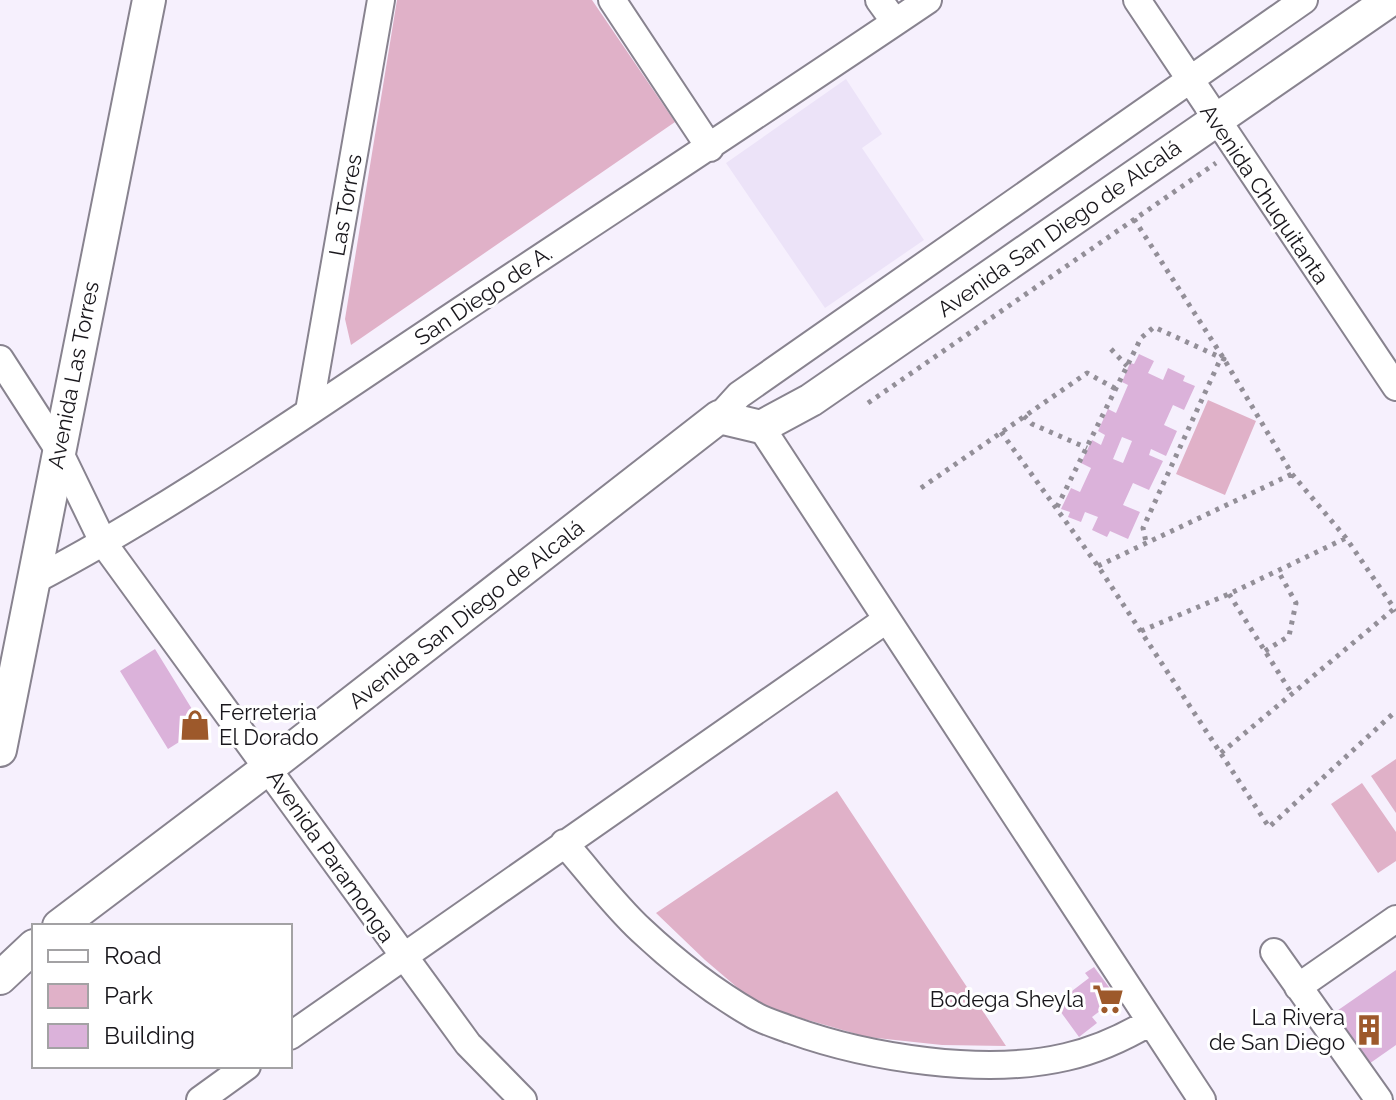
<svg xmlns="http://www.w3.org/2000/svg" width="1396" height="1100" font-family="Raleway,sans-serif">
	<rect width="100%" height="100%" fill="#f6f0fd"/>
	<path fill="#ece3f8" d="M 846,79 L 882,134 L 862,148 L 924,240 L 825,308 L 726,163 Z"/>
	<path fill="#e0b1c8" d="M 397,0 L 592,0 L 675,122 L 351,345 L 345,319 Z
		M 1208,400 L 1256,421 L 1225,495 L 1176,474 Z
		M 1396,759 L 1396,813 L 1371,776 Z
		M 1362,783 L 1396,832 L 1396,861 L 1378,873 L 1331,804 Z
		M 837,791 L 1006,1046 L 942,1045 L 867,1037 L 759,1006 L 705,960 L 656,913 Z"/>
	<path fill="#dbb2da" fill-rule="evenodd" d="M 1139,354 L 1154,361 L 1148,373 L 1163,380 L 1168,368 L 1185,376 L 1183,381 L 1195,386 L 1184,410 L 1173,405 L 1164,425 L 1177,431 L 1166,456 L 1151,449 L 1149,455 L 1163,461 L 1149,490 L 1133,483 L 1123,505 L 1140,512 L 1128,539 L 1110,531 L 1107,537 L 1092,530 L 1098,517 L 1085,512 L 1081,522 L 1068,517 L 1070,512 L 1061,509 L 1071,488 L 1080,492 L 1091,468 L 1081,463 L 1092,440 L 1101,445 L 1105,435 L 1098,431 L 1108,409 L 1116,413 L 1128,385 L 1122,382 L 1130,363 L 1134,364 ZM 1122,437 L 1132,441 L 1123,463 L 1113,459 Z
		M 155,649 L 203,727 L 168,749 L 120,671 Z
		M 1094,967 L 1117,998 L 1092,1017 L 1097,1023 L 1079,1037 L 1055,1004 L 1089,978 L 1085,973 Z
		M 1396,970 L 1396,1045 L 1366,1066 L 1331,1015 Z"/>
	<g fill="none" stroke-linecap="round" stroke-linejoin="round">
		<defs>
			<path id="minor" d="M 612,0 L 710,148
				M 879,0 L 895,22
				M 1137,0 L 1396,387
				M 0,359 L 58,449 L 104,544 L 468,1044 L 523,1100
				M 309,411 L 381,0
				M 719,417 L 739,395 L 1304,0
				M 761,427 L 1202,1100
				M 33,581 C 172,508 302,416 433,329 C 598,219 764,111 928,0
				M 564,843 C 589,871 613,904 641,930 C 674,961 712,991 752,1014 C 763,1021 778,1025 791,1030 C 869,1058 985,1076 1066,1057 C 1097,1050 1123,1038 1150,1022
				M 1274,952 L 1379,1100
				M 1298,987 L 1396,919
				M 290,1036 L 886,620
				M 200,1100 L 247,1066"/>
			<path id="tertiary" d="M 0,750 L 149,0
				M 59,926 L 268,768 L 719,417 L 761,427 L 811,400 L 1390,0
				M 0,978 L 34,946"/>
		</defs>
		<use href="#minor" stroke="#88838f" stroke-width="30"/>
		<use href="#tertiary" stroke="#88838f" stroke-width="36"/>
		<path stroke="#938f98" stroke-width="5" stroke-dasharray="4 6" stroke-linecap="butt" d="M 1134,219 L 1224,359 L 1292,474 L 1346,538 L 1396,611
			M 1111,349 L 1127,366
			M 868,403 L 1216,163
			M 1024,416 L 1032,424 L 1087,448
			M 1001,432 L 1098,566 L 1269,827 L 1396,711
			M 921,488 L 1087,373 L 1116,389
			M 1057,507 L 1141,338 L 1154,327 L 1224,359 L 1220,360 L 1143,528 L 1146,542
			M 1098,566 L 1292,474
			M 1229,594 L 1292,694
			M 1141,631 L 1229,594 L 1346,538
			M 1265,651 L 1289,636 L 1296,603 L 1278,571
			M 1221,753 L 1395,608"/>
		<use href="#minor" stroke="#fff" stroke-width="26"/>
		<use href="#tertiary" stroke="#fff" stroke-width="32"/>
	</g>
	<defs>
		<symbol id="shop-bare" viewBox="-9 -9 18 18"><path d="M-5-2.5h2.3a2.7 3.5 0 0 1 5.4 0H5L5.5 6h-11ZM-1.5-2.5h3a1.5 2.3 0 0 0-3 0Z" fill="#9d592b" stroke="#fff" stroke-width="2.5" paint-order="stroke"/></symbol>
		<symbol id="supermarket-bare" viewBox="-9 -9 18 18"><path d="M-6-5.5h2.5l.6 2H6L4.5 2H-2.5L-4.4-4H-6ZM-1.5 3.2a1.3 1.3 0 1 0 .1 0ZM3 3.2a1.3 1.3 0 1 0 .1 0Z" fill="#9d592b" stroke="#fff" stroke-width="2.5" paint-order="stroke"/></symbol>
		<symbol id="building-bare" viewBox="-9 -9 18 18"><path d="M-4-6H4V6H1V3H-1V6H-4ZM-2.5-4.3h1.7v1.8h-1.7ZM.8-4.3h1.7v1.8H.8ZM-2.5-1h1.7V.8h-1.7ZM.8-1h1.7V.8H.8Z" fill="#9d592b" stroke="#fff" stroke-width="2.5" paint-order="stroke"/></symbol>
	</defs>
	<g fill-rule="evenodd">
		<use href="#shop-bare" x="173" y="703" width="44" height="44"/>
		<use href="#supermarket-bare" x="1086" y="977" width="44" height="44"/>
		<use href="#building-bare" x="1347" y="1008" width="44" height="44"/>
	</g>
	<g text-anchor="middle" stroke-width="6" stroke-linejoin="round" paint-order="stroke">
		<g font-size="22" fill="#19171c" stroke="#fff">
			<text transform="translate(1265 194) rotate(56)" y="8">Avenida Chuquitanta</text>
			<text transform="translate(345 205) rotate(-80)" y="8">Las Torres</text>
			<text transform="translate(1059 228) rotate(-35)" y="8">Avenida San Diego de Alcalá</text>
			<text transform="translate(483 295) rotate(-34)" y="8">San Diego de A.</text>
			<text transform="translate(73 375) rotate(-79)" y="8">Avenida Las Torres</text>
			<text transform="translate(466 614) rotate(-38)" y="8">Avenida San Diego de Alcalá</text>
			<text transform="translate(331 856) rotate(55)" y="8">Avenida Paramonga</text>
		</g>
		<g font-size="22" fill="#19171c" stroke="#fff" text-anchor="end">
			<text x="219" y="720" text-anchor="start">Ferreteria<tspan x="219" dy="25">El Dorado</tspan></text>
			<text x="1084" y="1007">Bodega Sheyla</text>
			<text x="1345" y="1025">La Rivera<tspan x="1345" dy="25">de San Diego</tspan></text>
		</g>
	</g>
	<rect x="32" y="924" width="260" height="144" fill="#ffffff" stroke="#a3a2a4" stroke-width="2"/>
	<rect x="48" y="950" width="40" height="12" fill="#ffffff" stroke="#a3a2a4" stroke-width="2"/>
	<text x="104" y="964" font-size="24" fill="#19171c">Road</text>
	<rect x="48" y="984" width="40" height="24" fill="#e0b1c8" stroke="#a3a2a4" stroke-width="2"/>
	<text x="104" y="1004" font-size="24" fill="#19171c">Park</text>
	<rect x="48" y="1024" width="40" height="24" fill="#dbb2da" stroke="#a3a2a4" stroke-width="2"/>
	<text x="104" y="1044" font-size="24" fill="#19171c">Building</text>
</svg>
